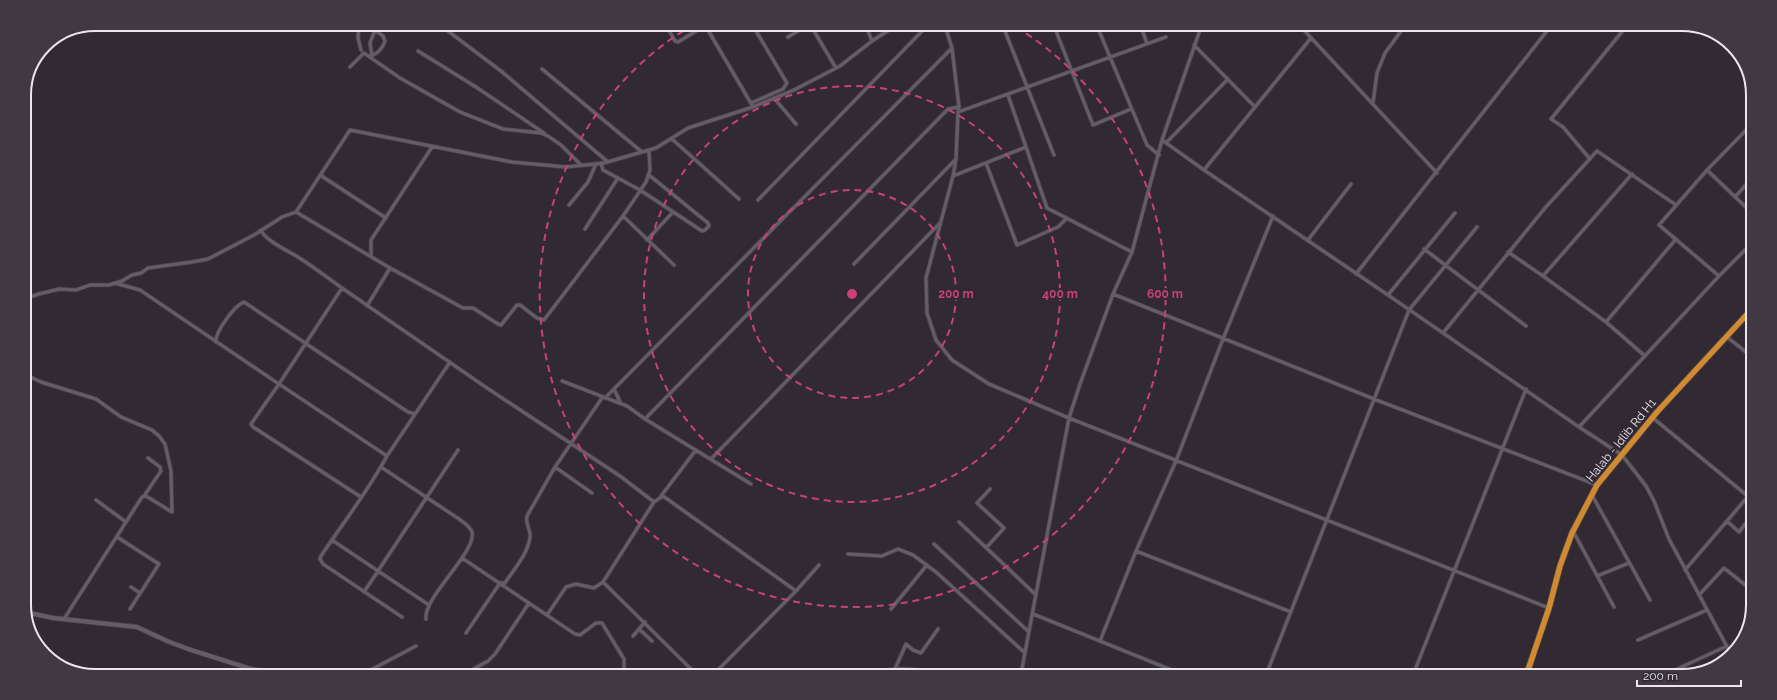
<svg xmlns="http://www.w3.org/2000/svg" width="1777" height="700" font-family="Raleway,sans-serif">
	<rect width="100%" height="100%" fill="#312a33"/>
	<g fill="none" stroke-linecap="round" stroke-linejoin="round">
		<defs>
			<path id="minor" d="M 359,25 L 358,38 L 361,50
				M 368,25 L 383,36 L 385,41 C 383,48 377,55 369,56
				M 440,25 L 501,71 L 608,162
				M 666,25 L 675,41 L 678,42 L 706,25
				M 705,25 L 752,105
				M 795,26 L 798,31
				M 811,26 L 836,68
				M 866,26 L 872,41
				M 945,26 L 952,48 L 959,107 L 958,112 L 956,159 L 953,176 L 926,278 L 927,313 L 936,340 L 952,360 L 989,384 L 1069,418 L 1549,608
				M 1003,26 L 1054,155
				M 1054,26 L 1093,125 L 1131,109
				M 1097,26 L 1147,145 L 1159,155
				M 1141,26 L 1147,44
				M 1301,27 L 1437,173
				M 788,37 L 806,26
				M 1194,45 L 1255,107
				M 418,51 L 476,87 L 544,133
				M 372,56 L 370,43 L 375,30
				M 350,67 L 364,53 L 400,78 L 460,112 L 503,129 L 541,133 L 548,136 L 561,145 L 581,165
				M 542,69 L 642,152
				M 1008,95 L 1047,208 L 1132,252
				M 774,98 L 796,124
				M 751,103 L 783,89 L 787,83 L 753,26
				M 1373,103 L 1377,73 L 1385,53 L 1404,27
				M 958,112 L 1166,37
				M 672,139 L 739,199
				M 1162,140 L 1204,170 L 1388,295 L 1579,427 L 1622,455 L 1646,486 L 1654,501 L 1669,539 L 1731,654
				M 1166,143 L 1228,79
				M 1590,159 L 1563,127 L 1551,119 L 1625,28
				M 601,163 L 603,170 L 640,190 L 702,231 L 705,230 L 709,226 L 708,223 L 649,175
				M 986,163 L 1017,245 L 1058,227 L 1067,218
				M 1204,170 L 1311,38
				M 1707,170 L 1752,213
				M 321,174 L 323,177 L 386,218
				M 1632,174 L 1543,276 L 1606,322 L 1645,356
				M 953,176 L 1026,147
				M 1735,197 L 1752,178
				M 758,200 L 927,26
				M 569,205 L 588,182 L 596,164
				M 623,216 L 674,265
				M 585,229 L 618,178
				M 261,230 C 265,241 291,252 301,259 C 315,268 328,278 342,288
				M 647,240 L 673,212
				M 1308,240 L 1351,184
				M 1424,249 L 1526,326
				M 1508,252 L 1543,276
				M 371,255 L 371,240 L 432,147
				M 854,264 L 956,159
				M 390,268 L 296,212 L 350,130 L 512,162 L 566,167 L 604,163 L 656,148 L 688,128 L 753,107 L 794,90 L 840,66 L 872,41 L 895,26
				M 1356,274 L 1550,27
				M 1719,276 L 1659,225 L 1707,170 L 1753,123
				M 115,283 L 140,290 L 279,384 L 342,288 L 487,388 L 620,476 L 654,502
				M 1113,294 L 1374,399 L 1597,485
				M 1388,295 L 1455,213
				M 24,299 L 39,294 L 59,289 L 76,290 L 90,285 L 109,285 L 122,281 L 132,275 L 141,273 L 148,268 L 192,262 L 208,259 L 254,235 L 282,217 L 296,212
				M 367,306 L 390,268 L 463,308 L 473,308 L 498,324 L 501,325 L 517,305 L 520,305 L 537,318 L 544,320 L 623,216 L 646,182 L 650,170 L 649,151
				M 1606,322 L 1676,239
				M 1443,333 L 1545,208 L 1597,151 L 1676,205
				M 1727,337 L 1751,356
				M 216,342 C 215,332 234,306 244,302 L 408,412 L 415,414
				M 24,374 L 41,382 L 96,399 L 121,417 L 152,430 L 159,436 L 165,444 L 171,471 L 172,512
				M 562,381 L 627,406 L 645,419 L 751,484
				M 614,389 L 621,404
				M 605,398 L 952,48
				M 1653,418 L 1750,498
				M 645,419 L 948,109 L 959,107
				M 1579,427 L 1719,276 L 1752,243
				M 387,456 L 450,362
				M 711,459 L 940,223
				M 381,467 L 459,519 C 464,523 470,526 472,532 C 477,552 423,597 426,619
				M 555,467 L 592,493
				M 1592,495 L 1650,600
				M 144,496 L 161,471 L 160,467 L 148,458
				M 661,496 L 696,450
				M 361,497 L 253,427 L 251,424 L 279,384 L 387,456 C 368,491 343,523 321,556 L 320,559 L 323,564 L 402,617
				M 96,500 L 126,522
				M 1727,521 L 1750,494
				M 959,522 L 1036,595
				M 1573,531 L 1614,607
				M 117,537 L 159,564 L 130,609
				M 332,540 L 378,571 L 458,450
				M 934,544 L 1029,632
				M 986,548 L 1004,528 L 977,503 L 990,489
				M 1136,551 L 1291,612
				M 848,554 L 882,556 L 898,549 L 913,555 L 936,572 L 1025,653
				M 462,558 L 575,634 L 580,635 L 596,623 L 602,623 L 624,659 L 624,673
				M 1685,570 L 1727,521 L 1739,532 L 1750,518
				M 1597,576 L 1629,563
				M 603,582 L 696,674
				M 131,587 L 140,593
				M 796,591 L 819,565
				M 364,592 L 378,571 L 429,605
				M 1699,595 L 1724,568 L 1749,588
				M 891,609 L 927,565
				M 1033,614 L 1184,675
				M 547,615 L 566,587 L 576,584 L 594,588 L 603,582 L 654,502 L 663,496 L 796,591 L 714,674
				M 64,619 L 142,497 L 146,496 L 172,512
				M 639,629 L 652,641
				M 466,633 L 500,583 L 505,583 C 514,569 528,554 530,537 C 531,529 525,525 527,516 L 555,467 L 602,398
				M 633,636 L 645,622
				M 1638,640 L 1707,610
				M 1100,641 L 1136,551 L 1176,461 L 1223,339 L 1273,216
				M 895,669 L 906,644 L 913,650 L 921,653 L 938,629
				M 365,673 L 416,646
				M 466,673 L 488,661 L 495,654 L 529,603
				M 1021,674 L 1069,418 L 1080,384 L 1113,294 L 1132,252 L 1162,140 L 1201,27
				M 1266,675 L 1409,310 L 1477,227
				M 1413,675 L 1526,389
				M 1662,676 L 1727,646"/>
			<path id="tertiary" d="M 25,612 L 53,618 L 137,627 L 167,641 L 188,649 L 251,669 L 274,673
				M 863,674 C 886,670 909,666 931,674"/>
			<path id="trunk" d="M 1526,676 L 1549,608 L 1560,566 L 1572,533 L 1597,485 L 1657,412 L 1751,310"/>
		</defs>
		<use href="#minor" stroke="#4b454c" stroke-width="4.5"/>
		<use href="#tertiary" stroke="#4b454c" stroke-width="5.5"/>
		<use href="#trunk" stroke="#4b454c" stroke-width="7"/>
		<use href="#minor" stroke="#645d67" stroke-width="3"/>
		<use href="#tertiary" stroke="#645d67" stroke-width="4"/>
		<use href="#trunk" stroke="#d28a30" stroke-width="5.5"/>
	</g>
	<g fill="none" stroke="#ca4178" stroke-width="2" stroke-dasharray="7 5">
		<circle cx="852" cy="294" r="104"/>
		<circle cx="852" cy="294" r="208"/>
		<path d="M1016 27A313 313 0 1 1 691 26"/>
	</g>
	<g text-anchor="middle" stroke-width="4" stroke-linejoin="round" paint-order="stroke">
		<g font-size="12" fill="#ebe7ec" stroke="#312a33">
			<text transform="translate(1621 440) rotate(-51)" y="4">Halab - Idlib Rd H1</text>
		</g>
	</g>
	<path d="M0 0H1777V700H0ZM95 31H1682A64 64 0 0 1 1746 95V605A64 64 0 0 1 1682 669H95A64 64 0 0 1 31 605V95A64 64 0 0 1 95 31Z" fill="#403942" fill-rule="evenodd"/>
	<path fill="none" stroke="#ebe7ec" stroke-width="2" d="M95 31H1682A64 64 0 0 1 1746 95V605A64 64 0 0 1 1682 669H95A64 64 0 0 1 31 605V95A64 64 0 0 1 95 31Z"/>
	<circle cx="852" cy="294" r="6" fill="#ca4178" stroke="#312a33" stroke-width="2"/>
	<g font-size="12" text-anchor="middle" font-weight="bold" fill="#ca4178" stroke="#312a33" stroke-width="4" stroke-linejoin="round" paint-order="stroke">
		<text x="956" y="298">200 m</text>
		<text x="1060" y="298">400 m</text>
		<text x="1165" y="298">600 m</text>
	</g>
	<path d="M1637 680v6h104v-6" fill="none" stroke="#ebe7ec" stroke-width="2"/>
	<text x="1643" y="680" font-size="12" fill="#ebe7ec" stroke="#312a33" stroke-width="3" paint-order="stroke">200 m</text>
</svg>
